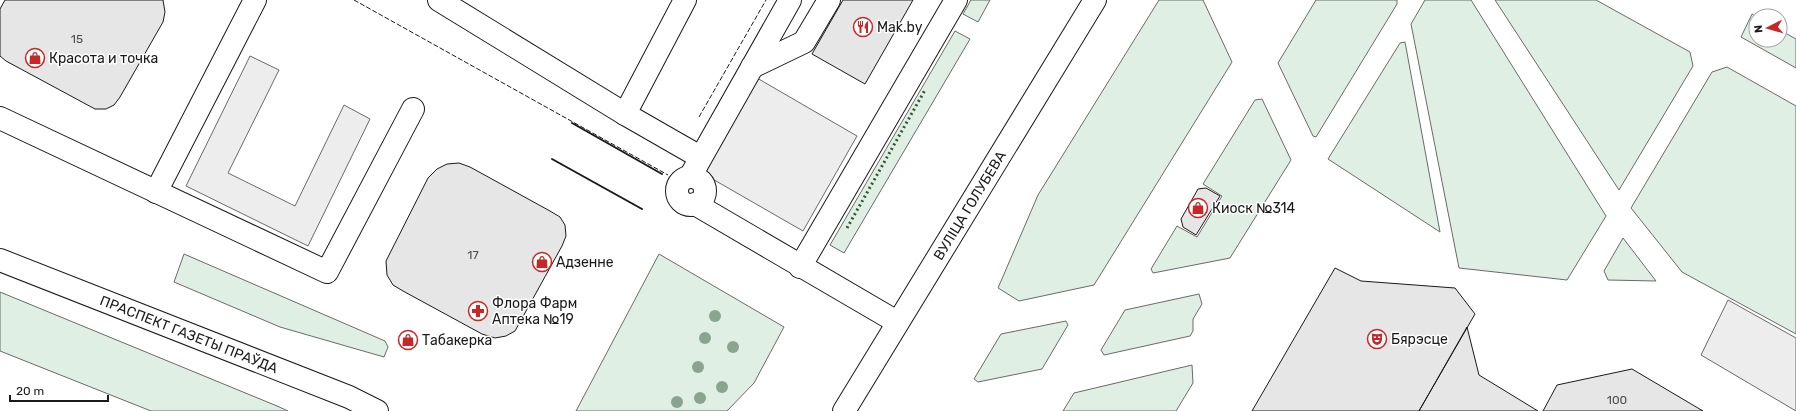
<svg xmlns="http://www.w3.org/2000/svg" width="1796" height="411" font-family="Rubik,sans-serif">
	<rect width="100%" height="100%" fill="#fff"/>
	<path fill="#e0efe3" stroke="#6a6a6a" d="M 971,0 L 990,0 L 978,22 L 963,14 Z
		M 1159,0 L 1203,0 L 1232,62 L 1094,285 L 1019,301 L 998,288 L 1038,195 Z
		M 1316,0 L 1397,0 L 1397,4 L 1316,137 L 1313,136 L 1278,63 Z
		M 1425,0 L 1471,0 L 1606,216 L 1567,280 L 1459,268 L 1411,24 Z
		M 1495,0 L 1596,0 L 1690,52 L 1693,66 L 1619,190 Z
		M 1752,14 L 1756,17 L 1756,40 L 1780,40 L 1780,30 L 1796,39 L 1796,68 L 1741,37 Z
		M 955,31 L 970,39 L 844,253 L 830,245 Z
		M 1405,42 L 1440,232 L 1328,159 L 1400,43 Z
		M 1727,67 L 1796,106 L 1796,334 L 1682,272 L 1631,208 L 1712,72 Z
		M 1262,99 L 1291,160 L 1230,258 L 1153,273 L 1151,269 L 1177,226 L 1197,237 L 1222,196 L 1203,184 L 1255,100 Z
		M 1623,238 L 1656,281 L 1608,280 L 1604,271 Z
		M 184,254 L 385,341 L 388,347 L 384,357 L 280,327 L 174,282 Z
		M 659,254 L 784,327 L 754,383 L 727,411 L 576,411 Z
		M 0,292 L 277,406 L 288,411 L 151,411 L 0,351 Z
		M 1199,294 L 1202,304 L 1193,319 L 1193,331 L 1190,336 L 1104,355 L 1101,350 L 1125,310 Z
		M 1066,321 L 1068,325 L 1042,369 L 978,382 L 974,379 L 1001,334 Z
		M 1192,365 L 1193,383 L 1176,411 L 1063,411 L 1074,393 Z"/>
	<path fill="#ededed" stroke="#6a6a6a" d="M 250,56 L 279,70 L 228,173 L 295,206 L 344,105 L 370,119 L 308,246 L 186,186 Z
		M 757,78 L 857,136 L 803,231 L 702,173 Z
		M 1728,300 L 1796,338 L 1796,411 L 1701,355 Z"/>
	<path fill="#e6e6e6" stroke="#1a1a1a" d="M 5,0 L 163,0 L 165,12 L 163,22 L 120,97 L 114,105 L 106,109 L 95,109 L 6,61 L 0,56 L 0,9 Z
		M 843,0 L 913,0 L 865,84 L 812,54 Z
		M 459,163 L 470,167 L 550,211 L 560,217 L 565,225 L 566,236 L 562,246 L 520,322 L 515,331 L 506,336 L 495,338 L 482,334 L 403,291 L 393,285 L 387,275 L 386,261 L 428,178 L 437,169 L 447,164 Z
		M 1206,188 L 1220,196 L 1196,235 L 1183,227 L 1181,219 L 1198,189 Z
		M 1335,268 L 1361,281 L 1455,288 L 1475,314 L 1419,411 L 1252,411 Z
		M 1467,327 L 1479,375 L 1538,411 L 1419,411 Z
		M 1632,369 L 1703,411 L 1543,411 L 1557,385 Z"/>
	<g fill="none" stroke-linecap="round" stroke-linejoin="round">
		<defs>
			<g id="minor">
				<path d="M 439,0 L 625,114 L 685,0"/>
				<path d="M 752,67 L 804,42 L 829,0"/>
				<path d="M 625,114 L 700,157"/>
				<path d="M 0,118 L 327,272 L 413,109"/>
				<path d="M 690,177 L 790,0"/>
				<circle cx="691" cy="191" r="14"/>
				<path d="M 156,192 L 255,0"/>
				<path d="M 695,204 L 897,322"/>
				<path id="s1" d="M 0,260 L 349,397 L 377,411"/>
				<path d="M 800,267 L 956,0"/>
			</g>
			<g id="major">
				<path id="s2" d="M 844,411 L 1095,0"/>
			</g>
		</defs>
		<use href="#minor" stroke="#1a1a1a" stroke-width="24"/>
		<use href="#major" stroke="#1a1a1a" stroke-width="24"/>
		<use href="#minor" stroke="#fff" stroke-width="22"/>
		<use href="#major" stroke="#fff" stroke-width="22"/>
		<path stroke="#2b5a34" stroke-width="3" stroke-dasharray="2 3" stroke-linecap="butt" d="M 847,228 L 925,90"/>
		<path stroke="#1a1a1a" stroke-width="1" stroke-dasharray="5 2" stroke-linecap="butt" d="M 354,0 L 668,175
			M 699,117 L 766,0"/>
		<path stroke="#1a1a1a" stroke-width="2" d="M 572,123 L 662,174
			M 552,159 L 642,209"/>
	</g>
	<g fill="#8aa48f">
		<circle cx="715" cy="316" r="6"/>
		<circle cx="705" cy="338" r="6"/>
		<circle cx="733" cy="347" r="6"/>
		<circle cx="698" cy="367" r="6"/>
		<circle cx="722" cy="387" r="6"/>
		<circle cx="700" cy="398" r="6"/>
		<circle cx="677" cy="402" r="6"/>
	</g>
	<defs>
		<symbol id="restaurant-ring" viewBox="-11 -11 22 22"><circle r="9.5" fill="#fff" stroke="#c62828" stroke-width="1.5"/><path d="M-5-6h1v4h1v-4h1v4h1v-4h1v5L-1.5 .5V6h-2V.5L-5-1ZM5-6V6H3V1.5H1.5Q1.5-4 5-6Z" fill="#c62828"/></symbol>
		<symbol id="shop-ring" viewBox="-11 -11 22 22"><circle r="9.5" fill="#fff" stroke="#c62828" stroke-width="1.5"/><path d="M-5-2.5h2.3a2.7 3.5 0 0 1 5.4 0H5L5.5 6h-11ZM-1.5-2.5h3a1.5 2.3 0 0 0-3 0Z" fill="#c62828"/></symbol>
		<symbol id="pharmacy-ring" viewBox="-11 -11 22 22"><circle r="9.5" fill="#fff" stroke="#c62828" stroke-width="1.5"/><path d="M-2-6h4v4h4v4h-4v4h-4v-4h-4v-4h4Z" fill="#c62828"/></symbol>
		<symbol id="theatre-ring" viewBox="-11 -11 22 22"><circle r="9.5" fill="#fff" stroke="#c62828" stroke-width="1.5"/><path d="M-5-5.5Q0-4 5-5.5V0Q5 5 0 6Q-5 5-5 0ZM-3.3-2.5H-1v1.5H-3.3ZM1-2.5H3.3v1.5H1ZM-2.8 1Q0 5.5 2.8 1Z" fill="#c62828"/></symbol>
	</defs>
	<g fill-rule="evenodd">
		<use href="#restaurant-ring" x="852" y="16" width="22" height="22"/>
		<use href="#shop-ring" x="24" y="47" width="22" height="22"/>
		<use href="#shop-ring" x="1187" y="197" width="22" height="22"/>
		<use href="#shop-ring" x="531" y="251" width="22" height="22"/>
		<use href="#pharmacy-ring" x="467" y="300" width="22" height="22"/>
		<use href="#theatre-ring" x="1366" y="328" width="22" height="22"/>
		<use href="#shop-ring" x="397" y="329" width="22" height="22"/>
	</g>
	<g text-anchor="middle" stroke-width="3" stroke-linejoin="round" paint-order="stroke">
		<g font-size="12" fill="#4d4d4d">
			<text x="77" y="43">15</text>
			<text x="473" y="259">17</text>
			<text x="1617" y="404">100</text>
		</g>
		<g font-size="14" fill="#1a1a1a" stroke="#fff" text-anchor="start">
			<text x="877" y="32">Mak.by</text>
			<text x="49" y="63">Красота и точка</text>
			<text x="1212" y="213">Киоск №314</text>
			<text x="556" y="267">Адзенне</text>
			<text x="492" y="308">Флора Фарм<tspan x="492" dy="16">Аптека №19</tspan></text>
			<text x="1391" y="344">Бярэсце</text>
			<text x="422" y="345">Табакерка</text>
		</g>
		<g font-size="14" fill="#1a1a1a" stroke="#fff">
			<text dy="5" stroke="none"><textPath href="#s2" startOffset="241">ВУЛІЦА ГОЛУБЕВА</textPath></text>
			<text dy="5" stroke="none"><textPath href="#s1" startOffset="203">ПРАСПЕКТ ГАЗЕТЫ ПРАЎДА</textPath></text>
		</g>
	</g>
	<g transform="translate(1768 28) rotate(264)"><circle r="19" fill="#ffffff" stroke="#a3a3a3"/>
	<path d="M0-3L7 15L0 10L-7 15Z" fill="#c62828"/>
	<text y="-6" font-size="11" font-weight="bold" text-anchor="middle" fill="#1a1a1a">N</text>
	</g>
	<path d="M10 395v6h98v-6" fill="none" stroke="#1a1a1a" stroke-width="2"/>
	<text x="16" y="395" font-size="12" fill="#1a1a1a" stroke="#ffffff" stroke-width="3" paint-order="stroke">20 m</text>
</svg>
